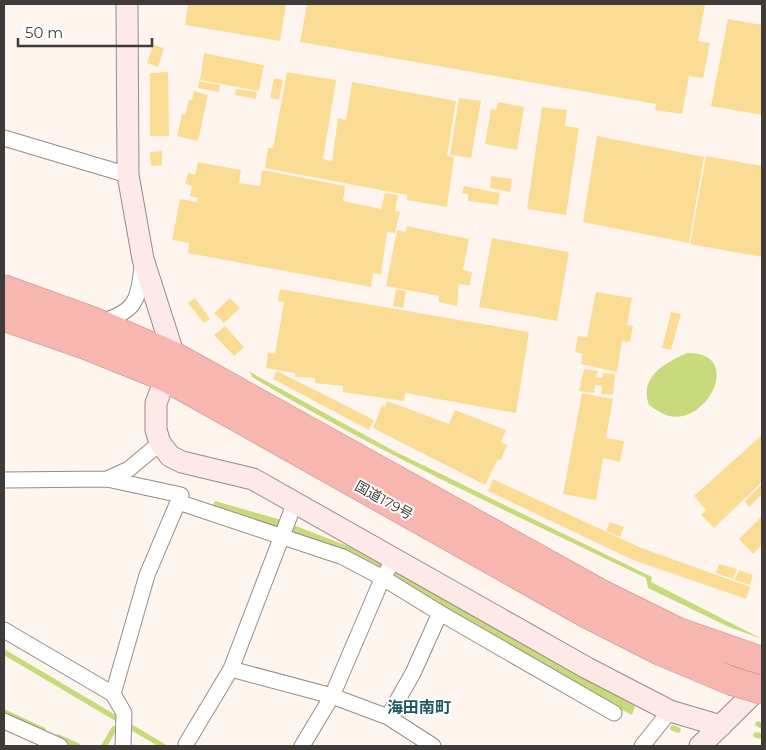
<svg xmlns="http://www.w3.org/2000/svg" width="766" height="750" font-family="Montserrat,'Noto Sans JP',sans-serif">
	<rect width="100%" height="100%" fill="#fef5ef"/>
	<path fill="#c9da7c" d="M 688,353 C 743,352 709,425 669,416 C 662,414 655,409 649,405 C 638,377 667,361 688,353 Z
		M 250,372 L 394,451 L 652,577 L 651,582 L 762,639 L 729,627 L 648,588 L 646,578 C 513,514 379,453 252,377 Z
		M 215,501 L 278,519 L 350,547 L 635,706 L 632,715 L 605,701 L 391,577 L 212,507 Z"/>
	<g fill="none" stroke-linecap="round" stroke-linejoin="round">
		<path stroke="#c9da7c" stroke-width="5.5" d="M 4,652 L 163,746
			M 4,712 L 43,730
			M 758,724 L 762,726
			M 673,728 L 678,730
			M 756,735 L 762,736
			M 58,737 L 78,746
			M 104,746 L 114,729"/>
	</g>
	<path fill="#fbdc94" d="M 188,4 L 286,4 L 280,41 L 185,25 Z
		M 307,4 L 700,4 L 705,5 L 698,41 L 710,43 L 703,78 L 689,76 L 682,114 L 655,110 L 656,104 L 300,42 Z
		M 728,19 L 762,25 L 762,115 L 711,106 Z
		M 153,45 L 164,48 L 158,67 L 147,63 Z
		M 204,53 L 264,65 L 259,91 L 200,80 Z
		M 168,72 L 169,136 L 150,136 L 150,73 Z
		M 287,72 L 336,80 L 323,159 L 332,161 L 338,118 L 346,120 L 352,82 L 456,101 L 447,156 L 454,157 L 447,207 L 407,200 L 407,195 L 265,168 L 268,148 L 273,148 Z
		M 274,78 L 283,80 L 279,100 L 270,98 Z
		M 199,81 L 220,85 L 219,92 L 198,88 Z
		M 236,89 L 257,92 L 256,99 L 235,95 Z
		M 194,91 L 208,95 L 198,141 L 177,136 L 182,114 L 185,115 L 189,100 L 192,100 Z
		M 459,98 L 481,101 L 471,158 L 450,155 Z
		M 498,102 L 524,107 L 517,150 L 485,144 L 491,109 L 496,110 Z
		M 542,107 L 567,110 L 565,126 L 579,128 L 566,215 L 527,209 Z
		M 597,136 L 704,157 L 689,243 L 583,222 Z
		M 162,151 L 162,165 L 151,166 L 150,152 Z
		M 706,156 L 762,166 L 762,257 L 690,244 Z
		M 198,162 L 241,170 L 239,183 L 260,186 L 262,170 L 345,186 L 343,201 L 381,209 L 385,193 L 398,195 L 395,211 L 400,212 L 395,233 L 387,232 L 381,275 L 373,273 L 371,287 L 188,253 L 189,243 L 172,240 L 180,199 L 197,202 L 198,198 L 190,196 L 192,186 L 185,184 L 188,173 L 195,175 Z
		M 491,176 L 512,179 L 510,192 L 490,188 Z
		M 464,186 L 500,193 L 498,205 L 468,201 L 468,194 L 462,193 Z
		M 407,226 L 469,239 L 463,270 L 472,272 L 470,286 L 459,284 L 457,306 L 439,302 L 439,296 L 386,286 L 397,230 L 406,232 Z
		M 492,238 L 569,252 L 557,321 L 479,307 Z
		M 280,289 L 529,332 L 516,413 L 405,393 L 404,401 L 343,392 L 343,386 L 315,383 L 315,378 L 295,377 L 295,373 L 266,368 L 268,352 L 275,354 L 284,302 L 278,301 Z
		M 396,289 L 406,291 L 403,308 L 393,306 Z
		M 596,292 L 632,298 L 627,325 L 633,326 L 630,342 L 622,341 L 617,372 L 581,364 L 583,354 L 575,352 L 578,336 L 587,337 Z
		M 195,298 L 210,319 L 204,323 L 188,303 Z
		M 230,298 L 240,308 L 224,323 L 214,313 Z
		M 671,312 L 681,314 L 671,350 L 662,348 Z
		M 225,326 L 244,347 L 234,356 L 214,335 Z
		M 584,369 L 598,371 L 596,377 L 602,378 L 603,373 L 615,374 L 613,395 L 601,394 L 602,386 L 595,385 L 594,393 L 579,391 Z
		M 277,371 L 374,420 L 369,430 L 273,379 Z
		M 582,393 L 613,399 L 606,438 L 624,441 L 620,462 L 603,458 L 596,500 L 563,494 Z
		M 387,401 L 449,424 L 455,410 L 506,430 L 501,442 L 507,445 L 501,460 L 498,459 L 485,485 L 373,428 L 382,405 L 385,407 Z
		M 762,435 L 762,482 L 714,528 L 701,515 L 706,510 L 694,496 Z
		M 493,479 L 639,547 L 750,587 L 746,599 L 633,560 L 488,491 Z
		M 762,484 L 762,494 L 749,507 L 745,501 Z
		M 762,516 L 762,545 L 753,554 L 739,539 Z
		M 610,522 L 624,527 L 620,537 L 606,531 Z
		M 719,564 L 737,569 L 733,579 L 716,573 Z
		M 739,570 L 753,575 L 750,585 L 734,580 Z"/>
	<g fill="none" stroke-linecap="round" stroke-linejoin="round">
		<defs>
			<path id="street" d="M 4,138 L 128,175
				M 99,322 C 135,313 139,300 142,266
				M 107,479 L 181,495 L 147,575 L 113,694
				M 4,480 L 107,479 L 129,469 L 160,443
				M 178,502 L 343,557 L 383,578 L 440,613 L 614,713
				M 4,630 L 113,694 L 124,713 L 123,746
				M 231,669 L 332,696 L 388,717 L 433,746
				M 388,717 L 413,673 L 440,613
				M 4,721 L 60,746
				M 186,744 L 231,669 L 295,502
				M 302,746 L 332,696 L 380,584 L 394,558
				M 642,746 L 670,711"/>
			<path id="secondary" d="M 127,4 L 128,175 L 143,259 L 174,356 L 156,403 L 156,430 L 160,443 L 170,456 L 182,462 L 253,479 L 587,668 L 670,711 L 721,726
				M 700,746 L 762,685"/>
			<path id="highway" d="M 4,289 L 98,323 L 174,356 L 600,593 L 679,632 L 762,661
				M 4,317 L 85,345 L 167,378 L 589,615 L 662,652 L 731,681"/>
		</defs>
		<use href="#street" stroke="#978c86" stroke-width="17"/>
		<use href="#secondary" stroke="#978c86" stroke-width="23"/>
		<use href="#highway" stroke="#b78c86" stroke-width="29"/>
		<use href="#street" stroke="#fff" stroke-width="15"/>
		<use href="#secondary" stroke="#fde9e7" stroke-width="21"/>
		<use href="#highway" stroke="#f7b7b0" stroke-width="28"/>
		<defs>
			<path id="highway-bridge" d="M 731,681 L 762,690"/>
		</defs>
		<use href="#highway-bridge" stroke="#b78c86" stroke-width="29" stroke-linecap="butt"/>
		<use href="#highway-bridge" stroke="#f7b7b0" stroke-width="28"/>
	</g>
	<g text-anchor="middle" stroke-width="4" stroke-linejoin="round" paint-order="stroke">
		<g font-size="14" fill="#3f3b38" stroke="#fff">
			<text transform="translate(384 500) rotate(29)" y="5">国道179号</text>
		</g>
		<g font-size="16" font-weight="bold" fill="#1e5861" stroke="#fff">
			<text x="419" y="713">海田南町</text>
		</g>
	</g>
	<rect width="766" height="750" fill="none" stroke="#3f3b38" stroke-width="10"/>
	<path d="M18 38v8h134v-8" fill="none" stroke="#3f3b38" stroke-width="2.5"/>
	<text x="25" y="38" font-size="15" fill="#3f3b38" stroke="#ffffff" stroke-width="4" paint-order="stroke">50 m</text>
</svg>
